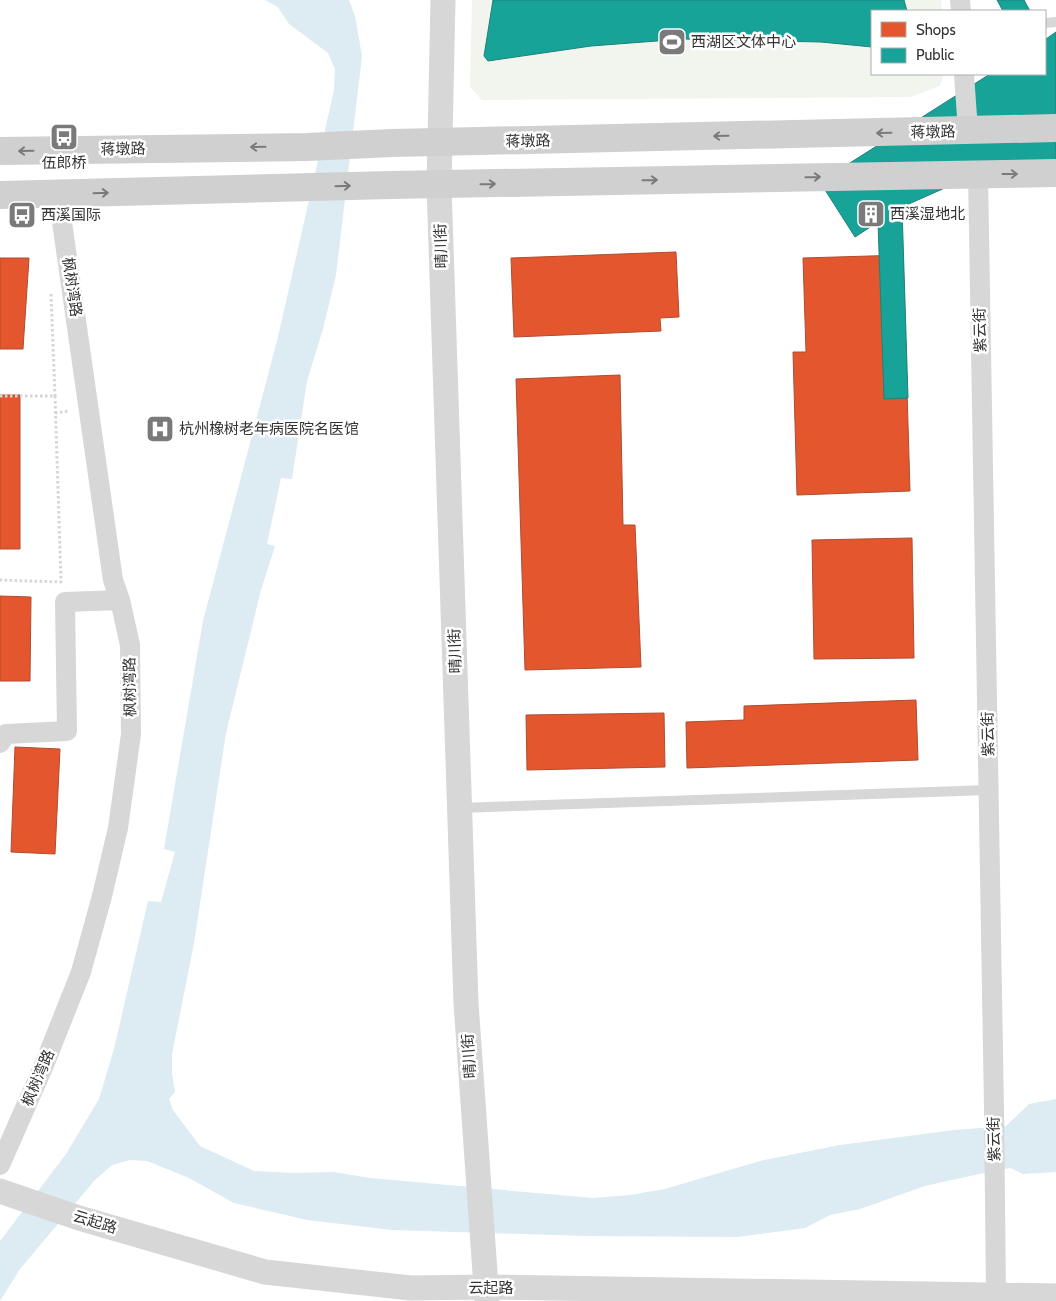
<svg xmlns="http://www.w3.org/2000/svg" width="1056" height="1301" font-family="Cabin,'Noto Sans SC',sans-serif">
	<rect width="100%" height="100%" fill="#fff"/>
	<path fill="#f1f5ed" d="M 472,0 L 941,0 L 942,11 L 872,11 L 872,74 L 944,74 L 940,86 L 910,97 L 482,100 L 470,87 Z"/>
	<path fill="#ddebf3" d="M 265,0 L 349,0 L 355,16 L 362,56 L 336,275 L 323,329 L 307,381 L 292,479 L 281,478 L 267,544 L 275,546 L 261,590 L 226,733 L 194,943 L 172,1054 L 172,1073 L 175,1092 L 169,1099 L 173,1110 L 200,1146 L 254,1171 L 293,1173 L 334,1172 L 370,1178 L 593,1198 L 630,1195 L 665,1189 L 760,1161 L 840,1145 L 954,1130 L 1006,1126 L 1029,1104 L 1056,1099 L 1056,1172 L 1023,1174 L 1010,1168 L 970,1176 L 925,1186 L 860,1209 L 830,1215 L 805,1228 L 737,1237 L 586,1236 L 392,1230 L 307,1220 L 234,1203 L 189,1178 L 147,1161 L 130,1160 L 112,1165 L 94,1181 L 20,1269 L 0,1301 L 0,1241 L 66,1154 L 99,1099 L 114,1049 L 148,901 L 161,902 L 175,852 L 164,849 L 203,621 L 278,337 L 334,90 L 335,69 L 328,53 L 289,24 L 278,7 Z"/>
	<path fill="#e4572e" stroke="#af4c30" d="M 676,252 L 679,317 L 660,318 L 661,331 L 514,337 L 511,258 Z
		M 903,255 L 910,491 L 797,495 L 793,352 L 806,352 L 803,258 Z
		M 0,258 L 29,258 L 23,349 L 0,349 Z
		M 620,375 L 623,525 L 635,525 L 641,667 L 525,670 L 516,379 Z
		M 0,395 L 20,395 L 20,549 L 0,549 Z
		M 912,538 L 914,658 L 814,659 L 812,540 Z
		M 0,596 L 31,597 L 30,681 L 0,681 Z
		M 916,700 L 918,760 L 687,768 L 686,722 L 744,720 L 744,706 Z
		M 664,713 L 665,767 L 527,770 L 526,715 Z
		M 15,747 L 60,749 L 55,854 L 11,852 Z"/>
	<path fill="#17a398" stroke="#1f817a" d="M 493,0 L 904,0 L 907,11 L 872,11 L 872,47 L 821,42 L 683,39 L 591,46 L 488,61 L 484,56 Z
		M 997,0 L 1024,0 L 1030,11 L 1003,11 Z
		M 1056,32 L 1056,162 L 1001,163 L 902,207 L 908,398 L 884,399 L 878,222 L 855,237 L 820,182 L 990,74 L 1045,74 L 1045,37 L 1046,39 Z"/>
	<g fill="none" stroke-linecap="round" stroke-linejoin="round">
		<path stroke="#d6d6d6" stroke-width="3" stroke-dasharray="2.5 2.5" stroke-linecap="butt" d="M 51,294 L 55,396
			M 0,396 L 55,396 L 61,582 L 0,580
			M 55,413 L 69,411"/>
		<path stroke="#d7d7d7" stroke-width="10" d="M 1045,23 L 1056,22
			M 460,808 L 989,790"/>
		<path stroke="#d7d7d7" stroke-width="20" d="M 960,0 L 961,11
			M 964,74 L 968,131
			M 978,174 L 994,1109 L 996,1295
			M 0,743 L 6,734 L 67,731 L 65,602 L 120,600
			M 0,1165 L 44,1065 L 81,972 L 102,896 L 118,828 L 131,734 L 130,645 L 120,600 L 113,580 L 58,194"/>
		<path stroke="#d7d7d7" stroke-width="25" d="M 443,0 L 439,185 L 466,1003 L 487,1301
			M 0,1191 L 79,1218 L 265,1272 L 411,1288 L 487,1287 L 1056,1296"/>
		<path stroke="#d0d0d0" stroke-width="28" d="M 0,151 L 307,147 L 392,143 L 1056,128
			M 0,195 L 391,185 L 1056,173"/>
	</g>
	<defs><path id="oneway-shaft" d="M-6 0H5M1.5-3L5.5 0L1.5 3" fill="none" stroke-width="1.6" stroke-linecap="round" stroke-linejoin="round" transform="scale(1.25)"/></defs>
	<g stroke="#7a7a7a">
		<use href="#oneway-shaft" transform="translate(884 133) rotate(179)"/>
		<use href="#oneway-shaft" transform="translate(721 136) rotate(179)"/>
		<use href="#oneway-shaft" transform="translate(258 147) rotate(179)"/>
		<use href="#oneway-shaft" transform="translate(26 151) rotate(179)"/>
		<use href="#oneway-shaft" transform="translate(1010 174)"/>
		<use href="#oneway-shaft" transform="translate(813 177) rotate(-1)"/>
		<use href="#oneway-shaft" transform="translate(650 180) rotate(-1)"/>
		<use href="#oneway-shaft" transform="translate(488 184) rotate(-1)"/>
		<use href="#oneway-shaft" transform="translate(343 186) rotate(-2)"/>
		<use href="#oneway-shaft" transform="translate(101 193) rotate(-2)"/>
	</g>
	<defs>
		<symbol id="stadium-square" viewBox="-11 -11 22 22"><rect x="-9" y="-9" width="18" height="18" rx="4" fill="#7a7a7a" stroke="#fff"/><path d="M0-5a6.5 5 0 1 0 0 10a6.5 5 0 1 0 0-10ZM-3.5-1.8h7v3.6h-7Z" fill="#fff"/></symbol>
		<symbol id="bus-square" viewBox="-11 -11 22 22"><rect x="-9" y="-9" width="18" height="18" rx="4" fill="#7a7a7a" stroke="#fff"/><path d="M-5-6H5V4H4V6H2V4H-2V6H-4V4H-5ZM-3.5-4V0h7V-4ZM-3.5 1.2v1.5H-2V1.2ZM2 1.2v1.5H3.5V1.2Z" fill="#fff"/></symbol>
		<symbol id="building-square" viewBox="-11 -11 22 22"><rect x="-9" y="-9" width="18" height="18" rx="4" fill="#7a7a7a" stroke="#fff"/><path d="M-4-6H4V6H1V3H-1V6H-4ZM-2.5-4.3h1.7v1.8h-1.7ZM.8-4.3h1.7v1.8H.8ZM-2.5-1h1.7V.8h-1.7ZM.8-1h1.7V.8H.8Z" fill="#fff"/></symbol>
		<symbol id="hospital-square" viewBox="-11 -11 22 22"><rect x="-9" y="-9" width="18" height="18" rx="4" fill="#7a7a7a" stroke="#fff"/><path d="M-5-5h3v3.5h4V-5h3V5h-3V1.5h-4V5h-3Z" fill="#fff"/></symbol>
	</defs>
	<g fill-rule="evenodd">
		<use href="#stadium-square" x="656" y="26" width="32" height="32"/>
		<use href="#bus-square" x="48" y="121" width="32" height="32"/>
		<use href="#building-square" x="855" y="198" width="32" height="32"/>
		<use href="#bus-square" x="6" y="199" width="32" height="32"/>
		<use href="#hospital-square" x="144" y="413" width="32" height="32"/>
	</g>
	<g text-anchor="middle" stroke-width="5" stroke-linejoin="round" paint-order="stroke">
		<g font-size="15" fill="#333" stroke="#fff" text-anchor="start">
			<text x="691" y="47">西湖区文体中心</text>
			<text x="64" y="168" text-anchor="middle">伍郎桥</text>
			<text x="890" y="219">西溪湿地北</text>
			<text x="41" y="220">西溪国际</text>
			<text x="179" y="434">杭州橡树老年病医院名医馆</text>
		</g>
		<g font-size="15" fill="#333" stroke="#fff">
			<text transform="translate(933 132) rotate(-1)" y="5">蒋墩路</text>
			<text transform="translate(528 141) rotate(-1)" y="5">蒋墩路</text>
			<text transform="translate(123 149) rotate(-1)" y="5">蒋墩路</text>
			<text transform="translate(441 246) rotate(-92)" y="5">晴川街</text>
			<text transform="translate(72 287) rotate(82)" y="5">枫树湾路</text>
			<text transform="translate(980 330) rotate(-91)" y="5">紫云街</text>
			<text transform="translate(455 651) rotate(-92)" y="5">晴川街</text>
			<text transform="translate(130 687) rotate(-91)" y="5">枫树湾路</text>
			<text transform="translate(988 734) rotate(-91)" y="5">紫云街</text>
			<text transform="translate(469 1056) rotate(-94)" y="5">晴川街</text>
			<text transform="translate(38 1078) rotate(-67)" y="5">枫树湾路</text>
			<text transform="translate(994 1139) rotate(-91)" y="5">紫云街</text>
			<text transform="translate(95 1222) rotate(17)" y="5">云起路</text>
			<text x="491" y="1293">云起路</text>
		</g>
	</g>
	<rect x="871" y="10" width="175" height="65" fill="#ffffff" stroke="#adadad"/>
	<rect x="881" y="22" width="25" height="15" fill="#e4572e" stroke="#adadad"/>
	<text x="916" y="35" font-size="15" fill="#333333">Shops</text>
	<rect x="881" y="48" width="25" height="15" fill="#17a398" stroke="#adadad"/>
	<text x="916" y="60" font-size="15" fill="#333333">Public</text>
</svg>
